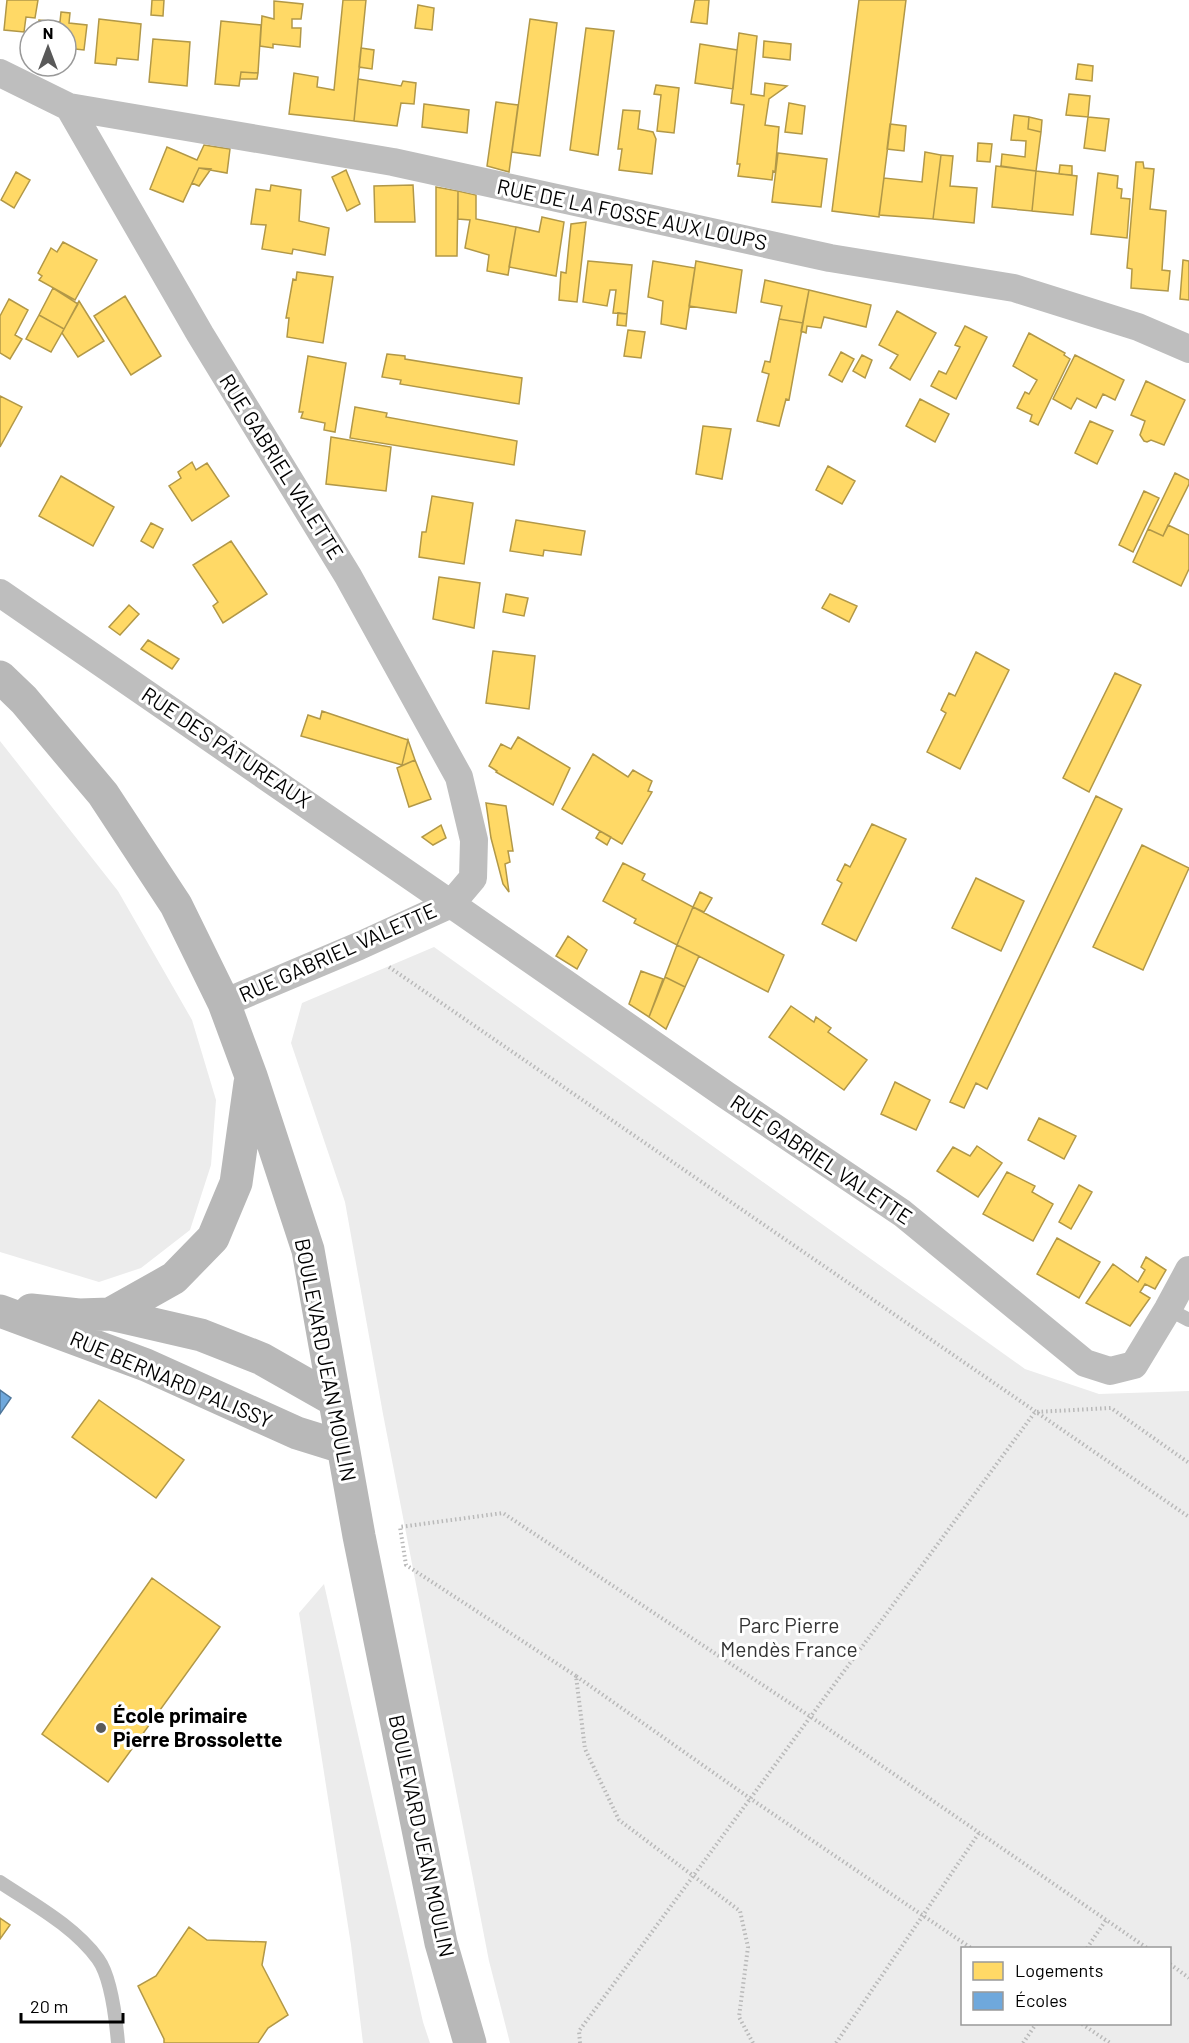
<svg xmlns="http://www.w3.org/2000/svg" width="1189" height="2043" font-family="Barlow,sans-serif">
	<rect width="100%" height="100%" fill="#fff"/>
	<path fill="#ececec" fill-rule="evenodd" d="M 0,741 L 118,891 L 192,1020 L 216,1100 L 211,1165 L 190,1230 L 141,1268 L 99,1282 L 0,1252 Z
		M 434,947 L 1025,1369 L 1099,1394 L 1189,1391 L 1189,2043 L 510,2043 L 489,1961 L 383,1414 L 345,1202 L 291,1043 L 302,1003 ZM 1170,1948 L 1170,2024 L 962,2024 L 962,1948 Z
		M 324,1584 L 423,2022 L 430,2043 L 363,2043 L 351,1945 L 299,1613 Z"/>
	<path fill="#ffd966" stroke="#b29847" stroke-width="1.5" d="M 7,0 L 38,0 L 35,18 L 26,17 L 24,32 L 4,30 Z
		M 152,0 L 164,0 L 163,16 L 151,15 Z
		M 343,0 L 366,0 L 354,121 L 289,114 L 294,73 L 318,77 L 317,87 L 334,90 Z
		M 695,0 L 709,0 L 707,24 L 691,22 Z
		M 859,0 L 906,0 L 879,217 L 832,211 Z
		M 274,1 L 303,4 L 301,19 L 292,19 L 292,28 L 301,28 L 300,47 L 273,44 L 273,48 L 260,46 L 262,16 L 274,19 Z
		M 418,5 L 434,8 L 432,30 L 415,28 Z
		M 61,12 L 70,13 L 69,23 L 87,25 L 84,50 L 66,48 L 66,30 L 38,30 L 39,20 L 60,22 Z
		M 99,19 L 141,24 L 138,60 L 117,58 L 116,65 L 95,63 Z
		M 530,19 L 557,23 L 540,156 L 512,152 Z
		M 221,21 L 261,25 L 258,73 L 241,72 L 239,86 L 215,84 Z
		M 586,28 L 614,31 L 598,155 L 570,150 Z
		M 739,33 L 757,36 L 751,94 L 764,96 L 765,83 L 787,86 L 769,99 L 765,125 L 779,127 L 775,172 L 773,171 L 772,180 L 738,176 L 740,164 L 737,164 L 744,105 L 731,103 Z
		M 153,39 L 190,42 L 187,86 L 149,82 Z
		M 764,41 L 791,44 L 790,60 L 763,57 Z
		M 700,44 L 737,50 L 733,89 L 695,83 Z
		M 361,48 L 374,50 L 372,69 L 359,67 Z
		M 1078,64 L 1093,66 L 1092,81 L 1076,79 Z
		M 241,72 L 258,73 L 257,79 L 240,79 Z
		M 358,79 L 401,86 L 403,81 L 416,83 L 414,104 L 401,103 L 397,126 L 354,121 Z
		M 656,85 L 679,88 L 674,133 L 657,131 L 661,95 L 654,94 Z
		M 1069,94 L 1090,96 L 1088,117 L 1066,115 Z
		M 496,102 L 518,105 L 509,172 L 487,166 Z
		M 789,103 L 805,106 L 802,134 L 785,132 Z
		M 424,104 L 469,110 L 467,133 L 422,127 Z
		M 623,110 L 640,111 L 638,129 L 653,132 L 656,139 L 652,174 L 619,170 L 622,149 L 618,149 Z
		M 1014,115 L 1029,117 L 1028,129 L 1041,132 L 1036,171 L 1001,166 L 1002,154 L 1025,157 L 1026,141 L 1011,140 Z
		M 1029,117 L 1042,120 L 1041,132 L 1028,129 Z
		M 1088,117 L 1109,119 L 1105,151 L 1084,148 Z
		M 890,124 L 906,126 L 904,151 L 887,149 Z
		M 978,143 L 992,144 L 990,162 L 977,161 Z
		M 204,145 L 230,149 L 227,173 L 199,168 L 183,202 L 150,189 L 167,147 L 197,160 Z
		M 925,152 L 941,155 L 933,219 L 879,215 L 884,178 L 922,182 Z
		M 778,153 L 827,159 L 821,207 L 772,202 Z
		M 941,155 L 953,156 L 950,186 L 977,188 L 974,223 L 933,219 Z
		M 1136,162 L 1143,162 L 1144,168 L 1154,169 L 1150,209 L 1166,211 L 1162,270 L 1170,271 L 1168,291 L 1131,288 L 1132,269 L 1127,268 Z
		M 1060,165 L 1072,166 L 1072,175 L 1059,174 Z
		M 996,166 L 1036,171 L 1032,211 L 992,207 Z
		M 199,168 L 211,169 L 199,186 L 192,183 Z
		M 346,170 L 360,204 L 347,211 L 332,177 Z
		M 1036,171 L 1077,176 L 1073,215 L 1032,211 Z
		M 16,172 L 30,180 L 14,208 L 1,200 Z
		M 1098,173 L 1118,176 L 1117,188 L 1122,189 L 1121,198 L 1130,199 L 1127,238 L 1091,234 Z
		M 271,185 L 301,190 L 299,221 L 329,228 L 325,255 L 293,249 L 292,254 L 262,249 L 266,225 L 251,224 L 256,189 L 270,191 Z
		M 413,185 L 415,222 L 375,222 L 374,186 Z
		M 436,187 L 458,191 L 457,256 L 436,256 Z
		M 458,191 L 476,195 L 476,219 L 516,227 L 508,275 L 487,271 L 489,255 L 465,248 L 470,220 L 458,219 Z
		M 542,217 L 564,222 L 556,276 L 509,267 L 516,227 L 539,232 Z
		M 586,222 L 577,302 L 559,300 L 561,272 L 566,273 L 571,224 Z
		M 63,242 L 97,260 L 75,300 L 39,280 L 42,276 L 38,273 L 51,248 L 57,252 Z
		M 1183,260 L 1189,261 L 1189,300 L 1180,299 Z
		M 588,261 L 632,265 L 627,314 L 613,313 L 616,290 L 610,290 L 607,306 L 583,302 Z
		M 653,261 L 695,268 L 686,329 L 661,324 L 663,301 L 648,297 Z
		M 696,261 L 742,270 L 736,313 L 689,306 Z
		M 297,272 L 333,277 L 323,343 L 287,337 L 289,318 L 286,318 L 293,279 L 296,280 Z
		M 765,280 L 809,290 L 803,323 L 779,319 L 782,306 L 761,302 Z
		M 53,288 L 78,304 L 64,329 L 39,315 Z
		M 809,290 L 871,305 L 866,327 L 824,317 L 821,328 L 807,326 L 806,333 L 801,331 Z
		M 125,296 L 161,356 L 131,375 L 94,316 Z
		M 9,299 L 28,310 L 15,335 L 22,339 L 10,359 L 0,353 L 0,316 Z
		M 79,301 L 104,341 L 78,357 L 62,333 Z
		M 897,311 L 936,333 L 910,380 L 890,368 L 898,355 L 879,345 Z
		M 618,313 L 627,314 L 626,326 L 617,325 Z
		M 39,315 L 64,329 L 51,352 L 26,339 Z
		M 779,319 L 803,323 L 789,400 L 786,399 L 779,426 L 757,421 L 769,374 L 762,372 L 765,361 L 770,362 Z
		M 965,326 L 987,337 L 956,399 L 931,386 L 939,371 L 946,374 L 960,347 L 955,345 Z
		M 628,330 L 645,332 L 641,358 L 624,356 Z
		M 1029,333 L 1065,353 L 1064,355 L 1070,359 L 1038,425 L 1030,421 L 1032,415 L 1017,408 L 1025,392 L 1029,394 L 1037,380 L 1013,366 Z
		M 841,352 L 854,359 L 842,382 L 829,375 Z
		M 387,354 L 405,356 L 405,359 L 522,378 L 519,404 L 400,384 L 401,380 L 382,377 Z
		M 862,355 L 872,360 L 865,378 L 853,371 Z
		M 1075,355 L 1124,380 L 1115,400 L 1103,394 L 1096,408 L 1077,398 L 1071,409 L 1053,399 Z
		M 308,356 L 346,363 L 335,432 L 324,430 L 325,423 L 301,418 L 303,412 L 299,412 Z
		M 1146,381 L 1185,400 L 1164,445 L 1151,440 L 1147,442 L 1144,441 L 1140,435 L 1145,421 L 1131,415 Z
		M 0,396 L 22,407 L 0,447 Z
		M 920,399 L 949,414 L 935,442 L 906,426 Z
		M 355,407 L 387,413 L 386,417 L 517,441 L 514,465 L 350,438 Z
		M 1090,421 L 1113,431 L 1097,464 L 1075,453 Z
		M 703,426 L 731,429 L 722,479 L 696,474 Z
		M 331,437 L 391,447 L 386,491 L 326,484 Z
		M 192,462 L 196,470 L 207,463 L 229,496 L 192,521 L 169,486 L 181,478 L 178,472 Z
		M 828,466 L 855,481 L 842,504 L 816,490 Z
		M 1175,473 L 1189,480 L 1189,484 L 1163,536 L 1148,529 Z
		M 61,476 L 114,507 L 93,546 L 39,516 Z
		M 1144,491 L 1159,498 L 1133,552 L 1119,545 Z
		M 432,496 L 473,503 L 464,564 L 419,557 L 422,532 L 426,532 Z
		M 516,520 L 585,531 L 581,555 L 544,550 L 543,556 L 510,551 Z
		M 151,523 L 163,529 L 153,548 L 141,541 Z
		M 1168,525 L 1189,535 L 1189,569 L 1181,586 L 1133,562 L 1148,529 L 1163,536 Z
		M 231,541 L 267,594 L 223,623 L 213,606 L 218,602 L 193,565 Z
		M 439,577 L 480,583 L 474,628 L 433,619 Z
		M 506,594 L 528,598 L 524,616 L 503,612 Z
		M 830,594 L 857,606 L 849,622 L 822,608 Z
		M 129,605 L 139,614 L 120,635 L 109,627 Z
		M 148,640 L 179,659 L 172,669 L 141,649 Z
		M 493,651 L 535,656 L 529,709 L 486,703 Z
		M 976,652 L 1009,670 L 960,769 L 927,752 L 946,713 L 941,710 L 949,693 L 955,696 Z
		M 1115,673 L 1141,685 L 1089,792 L 1063,778 Z
		M 322,711 L 408,740 L 402,765 L 301,736 L 308,715 L 320,719 Z
		M 518,737 L 570,768 L 553,805 L 496,772 L 497,771 L 489,766 L 501,744 L 511,749 Z
		M 408,740 L 415,760 L 401,766 L 402,765 Z
		M 593,754 L 628,777 L 633,770 L 652,781 L 648,791 L 652,792 L 622,844 L 562,809 Z
		M 415,760 L 431,799 L 409,807 L 397,768 Z
		M 1096,796 L 1122,809 L 987,1089 L 976,1083 L 964,1108 L 950,1102 Z
		M 486,803 L 506,806 L 513,851 L 508,851 L 510,862 L 505,864 L 509,892 L 503,884 L 491,838 Z
		M 872,824 L 906,839 L 856,941 L 822,924 L 842,883 L 837,880 L 845,864 L 850,867 Z
		M 441,825 L 446,838 L 433,845 L 422,837 Z
		M 600,831 L 611,837 L 607,845 L 596,838 Z
		M 1142,845 L 1189,868 L 1143,970 L 1093,947 Z
		M 623,863 L 645,874 L 642,880 L 693,907 L 677,945 L 634,923 L 636,919 L 603,901 Z
		M 976,878 L 1024,901 L 1001,951 L 952,928 Z
		M 700,892 L 712,898 L 704,912 L 693,907 Z
		M 693,907 L 784,955 L 768,992 L 677,945 Z
		M 568,936 L 587,950 L 577,969 L 556,956 Z
		M 677,945 L 699,956 L 685,987 L 665,977 Z
		M 641,971 L 663,979 L 649,1017 L 629,1004 Z
		M 665,977 L 685,987 L 666,1029 L 649,1017 Z
		M 791,1006 L 814,1022 L 816,1017 L 831,1028 L 828,1032 L 867,1060 L 844,1090 L 769,1037 Z
		M 895,1082 L 930,1100 L 916,1130 L 881,1114 Z
		M 1039,1118 L 1076,1136 L 1064,1159 L 1028,1140 Z
		M 977,1146 L 1002,1163 L 978,1197 L 937,1171 L 953,1147 L 970,1156 Z
		M 1007,1172 L 1035,1186 L 1032,1192 L 1053,1204 L 1033,1241 L 983,1214 Z
		M 1079,1185 L 1092,1192 L 1071,1229 L 1059,1222 Z
		M 1057,1238 L 1100,1262 L 1079,1298 L 1037,1274 Z
		M 1146,1257 L 1166,1270 L 1155,1289 L 1145,1284 L 1140,1292 L 1150,1298 L 1130,1326 L 1086,1303 L 1113,1264 L 1138,1282 L 1145,1270 L 1141,1267 Z
		M 99,1400 L 184,1460 L 156,1498 L 72,1437 Z
		M 152,1578 L 220,1627 L 108,1782 L 42,1734 Z
		M 0,1918 L 10,1925 L 0,1939 Z
		M 189,1927 L 207,1940 L 266,1942 L 262,1965 L 288,2015 L 268,2028 L 258,2043 L 164,2043 L 164,2039 L 138,1986 L 156,1976 Z"/>
	<path fill="#6fa8dc" stroke="#4e769a" stroke-width="1.5" d="M 0,1390 L 11,1398 L 0,1414 Z"/>
	<g fill="none" stroke-linecap="round" stroke-linejoin="round">
		<path stroke="#b9b9b9" stroke-width="4" stroke-dasharray="1.5 3" stroke-linecap="butt" d="M 389,967 L 1189,1517
			M 576,1676 L 406,1565 L 400,1527 L 503,1513 L 811,1717 L 1147,1948
			M 1087,1948 L 1106,1920
			M 1170,1964 L 1189,1978
			M 1082,2024 L 1110,2043
			M 580,2043 L 579,2031 L 1035,1412 L 1111,1408 L 1189,1463
			M 753,2043 L 739,2017 L 748,1947 L 740,1911 L 619,1820 L 585,1749 L 576,1676 L 751,1799 L 971,1948
			M 836,2043 L 979,1833
			M 1023,2043 L 1036,2024"/>
		<path stroke="#bebebe" stroke-width="14" d="M 1168,1309 L 1189,1320
			M 0,1882 C 33,1904 74,1926 98,1959 C 111,1977 116,2020 118,2043"/>
		<path stroke="#bebebe" stroke-width="28" d="M 0,73 L 69,107 L 200,334 L 348,576 L 459,777 L 474,840 L 473,878 L 451,904 L 726,1095 L 902,1213 L 1085,1363 L 1110,1371 L 1134,1365 L 1168,1309 L 1189,1270
			M 69,107 L 393,162 L 830,258 L 1014,288 L 1138,327 L 1189,349
			M 0,593 L 451,904
			M 224,1003 L 359,946 L 451,904"/>
		<path stroke="#b8b8b8" stroke-width="33" d="M 0,677 L 24,700 L 103,794 L 176,905 L 224,1003 L 251,1076 L 308,1250 L 359,1536 L 441,1943 L 470,2043
			M 31,1310 L 79,1315 L 110,1314 L 201,1335 L 262,1359 L 334,1400
			M 0,1311 L 146,1365 L 297,1433 L 342,1447
			M 110,1314 L 174,1278 L 213,1238 L 236,1183 L 250,1083"/>
	</g>
	<circle fill="#595959" stroke="#fff" stroke-width="2" cx="101" cy="1728" r="6"/>
	<g text-anchor="middle" stroke-width="6" stroke-linejoin="round" paint-order="stroke">
		<g font-size="21" fill="#000" stroke="#fff">
			<text transform="translate(632 215) rotate(12)" y="7">RUE DE LA FOSSE AUX LOUPS</text>
			<text transform="translate(281 467) rotate(58)" y="7">RUE GABRIEL VALETTE</text>
			<text transform="translate(226 748) rotate(34)" y="7">RUE DES PÂTUREAUX</text>
			<text transform="translate(338 953) rotate(-24)" y="7">RUE GABRIEL VALETTE</text>
			<text transform="translate(821 1160) rotate(34)" y="7">RUE GABRIEL VALETTE</text>
			<text transform="translate(325 1360) rotate(79)" y="7">BOULEVARD JEAN MOULIN</text>
			<text transform="translate(171 1380) rotate(23)" y="7">RUE BERNARD PALISSY</text>
			<text transform="translate(421 1836) rotate(78)" y="7">BOULEVARD JEAN MOULIN</text>
		</g>
		<g font-size="21" fill="#333" stroke="#fff">
			<text x="789" y="1633">Parc Pierre<tspan x="789" dy="24">Mendès France</tspan></text>
		</g>
		<g font-size="21" font-weight="bold" fill="#000" stroke="#fff" text-anchor="start">
			<text x="113" y="1723">École primaire<tspan x="113" dy="24">Pierre Brossolette</tspan></text>
		</g>
	</g>
	<rect x="961" y="1947" width="210" height="78" fill="#ffffff" stroke="#999999" stroke-width="1.5"/>
	<rect x="973" y="1962" width="30" height="18" fill="#ffd966" stroke="#999999" stroke-width="1.5"/>
	<text x="1015" y="1977" font-size="18" fill="#000000">Logements</text>
	<rect x="973" y="1992" width="30" height="18" fill="#6fa8dc" stroke="#999999" stroke-width="1.5"/>
	<text x="1015" y="2007" font-size="18" fill="#000000">Écoles</text>
	<g transform="translate(48 48)"><circle r="28" fill="#ffffff" stroke="#999999" stroke-width="1.5"/>
	<path d="M0-4.5L10 22L0 15L-10 22Z" fill="#595959"/>
	<text y="-9" font-size="16" font-weight="bold" text-anchor="middle" fill="#000000">N</text>
	</g>
	<path d="M21 2013v9h102v-9" fill="none" stroke="#000000" stroke-width="3"/>
	<text x="30" y="2013" font-size="18" fill="#000000" stroke="#ffffff" stroke-width="4.5" paint-order="stroke">20 m</text>
</svg>
